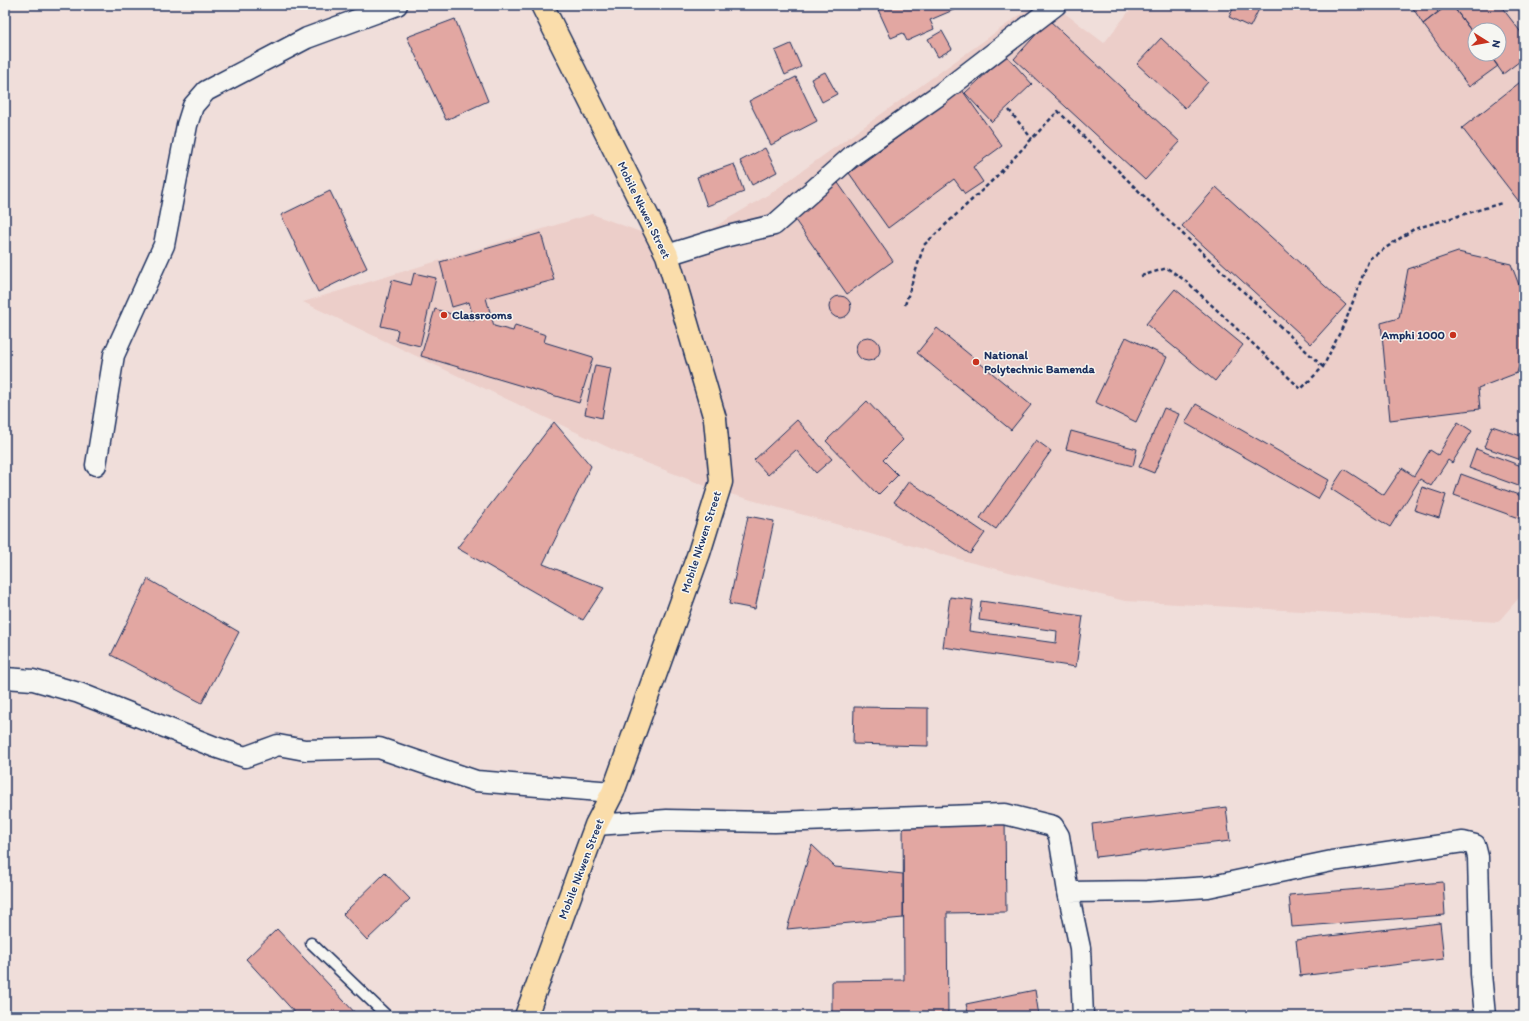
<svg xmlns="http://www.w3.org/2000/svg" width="1529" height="1021" font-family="Itim,sans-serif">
	<rect width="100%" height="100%" fill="#f0deda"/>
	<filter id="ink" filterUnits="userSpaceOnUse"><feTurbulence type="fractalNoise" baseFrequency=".025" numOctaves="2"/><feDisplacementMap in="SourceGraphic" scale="8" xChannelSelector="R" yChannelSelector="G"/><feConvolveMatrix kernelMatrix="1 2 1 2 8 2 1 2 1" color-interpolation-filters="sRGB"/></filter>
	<g filter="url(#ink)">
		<path fill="#eccec9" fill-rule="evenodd" d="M 1034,5 L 1054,5 L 1104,43 L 1134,5 L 1524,5 L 1524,592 L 1498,622 L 1125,601 L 969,562 L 716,490 L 616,451 L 303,302 L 592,214 L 681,247 L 771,193 ZM 1475,30 L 1499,30 L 1499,54 L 1475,54 Z"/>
		<path fill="#e2a7a2" stroke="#1b2f5e" d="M 876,5 L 965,5 L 930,20 L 934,29 L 907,41 L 903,33 L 891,38 Z
			M 1235,5 L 1261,5 L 1250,27 L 1229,17 Z
			M 1411,5 L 1435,5 L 1438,12 L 1423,24 Z
			M 1448,5 L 1452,5 L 1475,36 L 1475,54 L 1489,54 L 1498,66 L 1469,87 L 1423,24 Z
			M 1452,5 L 1500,5 L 1523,35 L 1524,34 L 1524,58 L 1503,74 L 1489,54 L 1499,54 L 1499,30 L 1475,30 L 1475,36 Z
			M 455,19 L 488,101 L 446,120 L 407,37 Z
			M 1049,20 L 1180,142 L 1145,180 L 1014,59 Z
			M 942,31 L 952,49 L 938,57 L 928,39 Z
			M 1161,38 L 1208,82 L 1185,108 L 1137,64 Z
			M 791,44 L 801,67 L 785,75 L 775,51 Z
			M 1006,55 L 1032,84 L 992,122 L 965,93 Z
			M 825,72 L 837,94 L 822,102 L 811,79 Z
			M 796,77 L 817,121 L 771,145 L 749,101 Z
			M 1524,79 L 1524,208 L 1462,128 Z
			M 962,90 L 1002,146 L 973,167 L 983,182 L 965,194 L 954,179 L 888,228 L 849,173 Z
			M 765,148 L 777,172 L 752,185 L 740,161 Z
			M 734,164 L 744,192 L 707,206 L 697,177 Z
			M 836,180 L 893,261 L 847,294 L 790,213 Z
			M 1216,187 L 1346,305 L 1311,344 L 1182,226 Z
			M 330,191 L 367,268 L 318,292 L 281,215 Z
			M 541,233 L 554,280 L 486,298 L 494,326 L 513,331 L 515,325 L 546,335 L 544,342 L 593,357 L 579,403 L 421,356 L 435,309 L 474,321 L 469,302 L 452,307 L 440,262 Z
			M 1458,252 L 1511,264 L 1524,298 L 1524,348 L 1517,373 L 1478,388 L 1480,409 L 1390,420 L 1381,323 L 1399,318 L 1408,269 Z
			M 414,273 L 436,278 L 420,346 L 396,340 L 398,330 L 381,326 L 392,280 L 411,285 Z
			M 1175,289 L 1243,345 L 1215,381 L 1146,324 Z
			M829 307a11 11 0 1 1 22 0a11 11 0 1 1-22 0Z
			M 937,328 L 1031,405 L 1011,430 L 917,353 Z
			M 1126,337 L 1167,357 L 1136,422 L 1095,402 Z
			M856 349a12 12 0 1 1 24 0a12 12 0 1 1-24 0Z
			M 595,365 L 611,368 L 602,418 L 585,414 Z
			M 867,401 L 903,440 L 883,460 L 898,475 L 878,495 L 826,441 Z
			M 1196,404 L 1329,480 L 1318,499 L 1185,423 Z
			M 1164,408 L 1179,414 L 1154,473 L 1139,467 Z
			M 797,420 L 832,459 L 816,473 L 796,450 L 768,475 L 754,460 Z
			M 554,422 L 591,466 L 543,564 L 604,588 L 583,620 L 457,548 Z
			M 1458,422 L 1472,431 L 1452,463 L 1448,460 L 1431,486 L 1420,479 L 1390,527 L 1331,489 L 1344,469 L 1384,495 L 1402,468 L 1414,476 L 1430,450 L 1438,455 Z
			M 1492,426 L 1524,437 L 1524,461 L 1484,447 Z
			M 1071,431 L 1137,449 L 1133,466 L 1066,449 Z
			M 1036,440 L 1051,451 L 996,529 L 980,518 Z
			M 1476,449 L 1524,467 L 1524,488 L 1469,468 Z
			M 1461,474 L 1524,497 L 1524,520 L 1454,495 Z
			M 909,481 L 985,533 L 970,554 L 894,502 Z
			M 1422,487 L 1446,495 L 1439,518 L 1414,510 Z
			M 748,516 L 774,521 L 755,609 L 729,604 Z
			M 148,579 L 239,632 L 202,703 L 111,655 Z
			M 950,597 L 973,600 L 969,631 L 1056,643 L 1057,631 L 979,620 L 981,601 L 1083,616 L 1076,667 L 943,647 Z
			M 854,707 L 928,708 L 928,746 L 853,744 Z
			M 1226,807 L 1230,841 L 1096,857 L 1092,824 Z
			M 1005,818 L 1006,912 L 947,913 L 948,1016 L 832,1016 L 832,981 L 904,980 L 903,819 Z
			M 812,845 L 835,867 L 903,874 L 903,918 L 787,929 Z
			M 385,873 L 410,899 L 367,940 L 343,914 Z
			M 1443,882 L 1445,915 L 1292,927 L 1289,895 Z
			M 1440,923 L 1444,959 L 1300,976 L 1296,940 Z
			M 277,929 L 358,1016 L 298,1016 L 246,959 Z
			M 1035,990 L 1039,1016 L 969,1016 L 966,1004 Z"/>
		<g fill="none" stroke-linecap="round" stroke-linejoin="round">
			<defs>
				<path id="service" d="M 311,943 L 387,1016"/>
				<path id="minor" d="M 667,255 L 728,236 L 774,225 L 853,155 L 939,95 L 1056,5
					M 96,465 L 114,355 L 164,245 L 187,125 L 193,106 L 206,91 L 307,38 L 397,5
					M 5,678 L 33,680 L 79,693 L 215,747 L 245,757 L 278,745 L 305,750 L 379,748 L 476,781 L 613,792
					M 596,825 L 667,820 L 775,822 L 1005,814 L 1053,826 L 1059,836 L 1068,892 L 1080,948 L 1083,1016
					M 1068,892 L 1147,891 L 1208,887 L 1332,861 L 1463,842 L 1475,845 L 1478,857 L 1481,974 L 1485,1016"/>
				<path id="trunk" d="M 526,1016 L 596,825 L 613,792 L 699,553 L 721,482 L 715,419 L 667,255 L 542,5"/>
			</defs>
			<use href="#service" stroke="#1b2f5e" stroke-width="13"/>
			<use href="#minor" stroke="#1b2f5e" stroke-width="23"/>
			<use href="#trunk" stroke="#1b2f5e" stroke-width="25"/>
			<path stroke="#1b2f5e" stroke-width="2.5" stroke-dasharray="4 3" stroke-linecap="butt" d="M 1009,110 L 1032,139
				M 1141,276 L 1167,268 L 1186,281 L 1301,389 L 1323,367 L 1346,320 L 1369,259 L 1414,229 L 1502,203
				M 905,305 L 924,245 L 995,178 L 1058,111 L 1167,219 L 1323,367"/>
			<use href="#service" stroke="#f6f6f2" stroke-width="10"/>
			<use href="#minor" stroke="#f6f6f2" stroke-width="20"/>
			<use href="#trunk" stroke="#faddab" stroke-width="22"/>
		</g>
	</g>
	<g fill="#c8321e" stroke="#f6f6f2" stroke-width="1.5">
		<circle cx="444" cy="315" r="4"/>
		<circle cx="1453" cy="335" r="4"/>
		<circle cx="976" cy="362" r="4"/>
	</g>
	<g text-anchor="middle" stroke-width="3" stroke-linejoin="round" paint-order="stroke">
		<g font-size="12" fill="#1b2f5e" stroke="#f6f6f2">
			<text transform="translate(644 210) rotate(64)" y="4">Mobile Nkwen Street</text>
			<text transform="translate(701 542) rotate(-72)" y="4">Mobile Nkwen Street</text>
			<text transform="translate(581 869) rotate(-69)" y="4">Mobile Nkwen Street</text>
		</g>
		<g font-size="12" font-weight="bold" fill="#1b2f5e" stroke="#f6f6f2" text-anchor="start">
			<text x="452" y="319">Classrooms</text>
			<text x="1445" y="339" text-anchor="end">Amphi 1000</text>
			<text x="984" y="359">National<tspan x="984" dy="14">Polytechnic Bamenda</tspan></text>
		</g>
	</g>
	<rect width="1529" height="1021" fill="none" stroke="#f6f6f2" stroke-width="20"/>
	<rect x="10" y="10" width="1509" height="1001" fill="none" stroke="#1b2f5e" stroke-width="1.5" filter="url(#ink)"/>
	<g transform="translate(1487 42) rotate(101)"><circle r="19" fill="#f6f6f2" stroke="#9ea6b7"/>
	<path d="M0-3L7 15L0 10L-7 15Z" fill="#c8321e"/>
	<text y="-6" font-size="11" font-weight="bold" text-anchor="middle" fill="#1b2f5e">N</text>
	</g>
</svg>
